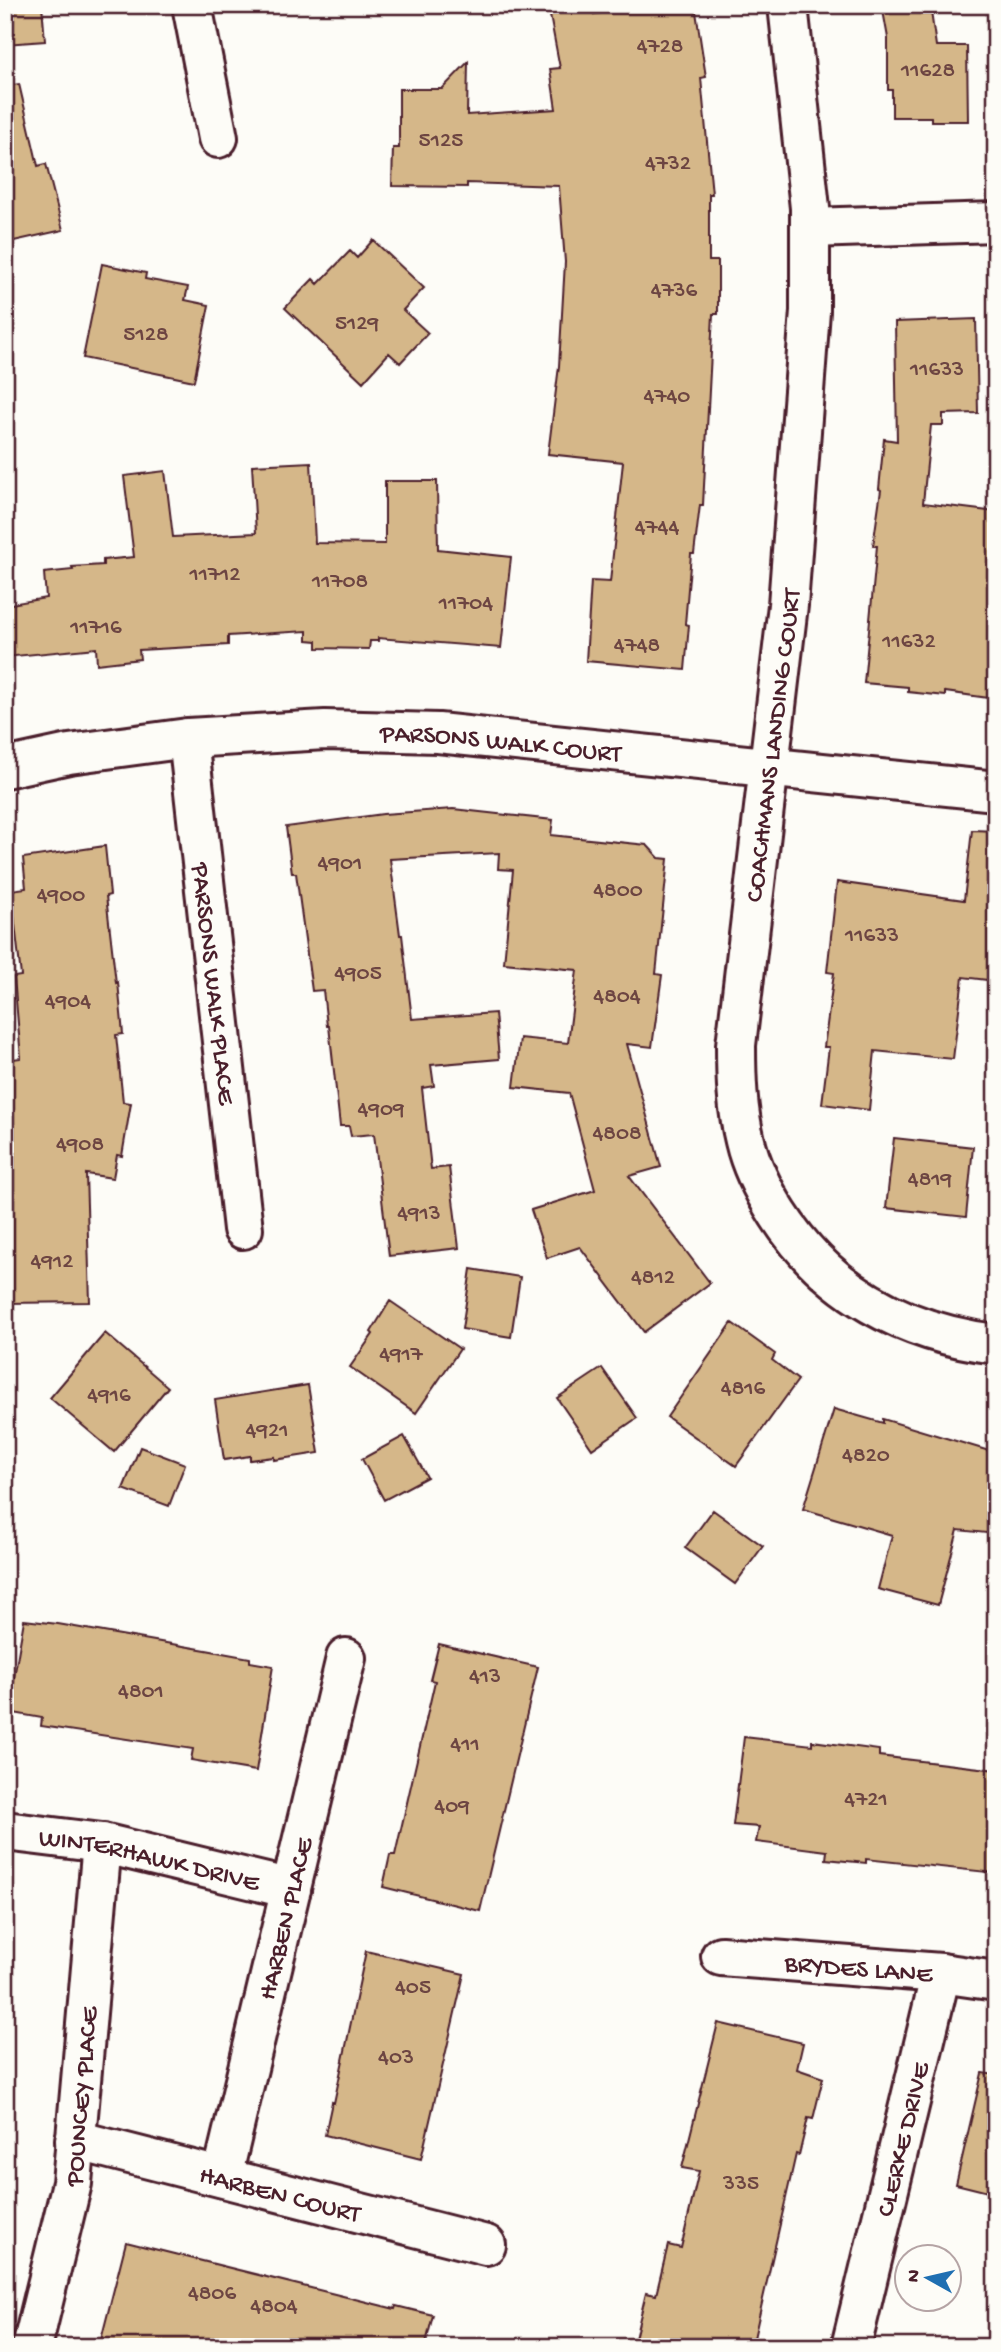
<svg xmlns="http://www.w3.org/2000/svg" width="1001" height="2352" font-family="'Gochi Hand',sans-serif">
	<rect width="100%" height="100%" fill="#fdfcf7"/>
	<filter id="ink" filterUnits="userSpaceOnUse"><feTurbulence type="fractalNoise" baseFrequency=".0143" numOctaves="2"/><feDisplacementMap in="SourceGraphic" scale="14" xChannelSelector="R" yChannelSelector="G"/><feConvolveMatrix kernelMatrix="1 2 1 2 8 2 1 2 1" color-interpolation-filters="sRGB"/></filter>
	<g filter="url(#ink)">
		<path fill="#d5b789" stroke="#4a1f2b" stroke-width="2" d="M 5,5 L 42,5 L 45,41 L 5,44 Z
			M 548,5 L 592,5 L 594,14 L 655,5 L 695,5 L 706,77 L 701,78 L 712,194 L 709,194 L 709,261 L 718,261 L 718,314 L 713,314 L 703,505 L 700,505 L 694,554 L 691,554 L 685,624 L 689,625 L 685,670 L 586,661 L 591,581 L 610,582 L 623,462 L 548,454 L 559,366 L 565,262 L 559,186 L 467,183 L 467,187 L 392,186 L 393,148 L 399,148 L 399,89 L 442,89 L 468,62 L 467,115 L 556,109 L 550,69 L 560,68 Z
			M 882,5 L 930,5 L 936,46 L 967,46 L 968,121 L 931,121 L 931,117 L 892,117 L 892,90 L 888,90 L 888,38 Z
			M 19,84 L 38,166 L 46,164 L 63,230 L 5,243 L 5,86 Z
			M 373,240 L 424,288 L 403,310 L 428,333 L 400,363 L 389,353 L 363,382 L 285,308 L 313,279 L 318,284 L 350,251 L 357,258 Z
			M 102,264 L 146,273 L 145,279 L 188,287 L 185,300 L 209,305 L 194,381 L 83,358 Z
			M 976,319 L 978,413 L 943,414 L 943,425 L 931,425 L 923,503 L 996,512 L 996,699 L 945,692 L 945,696 L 908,692 L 908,687 L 864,683 L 877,546 L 873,546 L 881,490 L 879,489 L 884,439 L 897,441 L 895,322 Z
			M 311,462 L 315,543 L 385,544 L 385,481 L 437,481 L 438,549 L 511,557 L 501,648 L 378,638 L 378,641 L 370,641 L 369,649 L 317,648 L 317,641 L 307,640 L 307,631 L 228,636 L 228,645 L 139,650 L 140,659 L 97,664 L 96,648 L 5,657 L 5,605 L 46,598 L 44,573 L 73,570 L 72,567 L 103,565 L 103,560 L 134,557 L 124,476 L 165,471 L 173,537 L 256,533 L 252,465 Z
			M 453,809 L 553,820 L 551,835 L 647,845 L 659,858 L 668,859 L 656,974 L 662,975 L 652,1047 L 627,1044 L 661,1167 L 629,1176 L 710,1283 L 644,1332 L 580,1247 L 547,1258 L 531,1210 L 595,1190 L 569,1093 L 514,1087 L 520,1038 L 568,1043 L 577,970 L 504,963 L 513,870 L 498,869 L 499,853 L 390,859 L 400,935 L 402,935 L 412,1019 L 495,1013 L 499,1059 L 431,1065 L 434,1086 L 422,1088 L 431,1169 L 449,1167 L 459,1248 L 389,1256 L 374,1134 L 351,1136 L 349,1126 L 340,1126 L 329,1026 L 327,1026 L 323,990 L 312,991 L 296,873 L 292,873 L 286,827 L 383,814 Z
			M 972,830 L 996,831 L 996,981 L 963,977 L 953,1059 L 875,1051 L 869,1110 L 822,1104 L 829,1047 L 824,1047 L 834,973 L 827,972 L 837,882 L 964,900 Z
			M 105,846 L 110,895 L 106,896 L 116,983 L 118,982 L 123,1034 L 116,1035 L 123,1102 L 131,1103 L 122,1156 L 117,1155 L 113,1178 L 86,1174 L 90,1302 L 5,1303 L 5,1060 L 21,1058 L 14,977 L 21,976 L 11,890 L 26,888 L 23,858 Z
			M 894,1138 L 973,1147 L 966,1217 L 886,1208 Z
			M 471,1269 L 520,1277 L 511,1337 L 462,1329 Z
			M 390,1301 L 460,1349 L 416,1413 L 350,1367 L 373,1334 L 371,1332 Z
			M 732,1323 L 775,1354 L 772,1360 L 798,1380 L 736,1466 L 667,1417 Z
			M 105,1333 L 168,1387 L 114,1452 L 50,1398 Z
			M 602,1368 L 637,1418 L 592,1449 L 557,1398 Z
			M 308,1385 L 319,1453 L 274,1460 L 274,1457 L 250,1460 L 250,1456 L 224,1460 L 215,1400 Z
			M 834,1409 L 883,1423 L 883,1419 L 996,1453 L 996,1534 L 958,1530 L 938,1605 L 878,1589 L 892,1535 L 803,1509 Z
			M 404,1436 L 427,1477 L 384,1500 L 362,1459 Z
			M 140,1447 L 185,1464 L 169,1506 L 123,1489 Z
			M 713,1510 L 763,1546 L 735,1584 L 685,1548 Z
			M 24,1620 L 58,1624 L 206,1650 L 250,1658 L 250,1662 L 273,1666 L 256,1771 L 191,1760 L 193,1749 L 41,1726 L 42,1718 L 8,1712 Z
			M 439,1644 L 538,1667 L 480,1911 L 383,1887 L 390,1855 L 395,1855 L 435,1681 L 430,1680 Z
			M 744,1737 L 812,1745 L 812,1741 L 879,1750 L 879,1756 L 996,1770 L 996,1873 L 866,1859 L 866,1863 L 826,1859 L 827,1851 L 756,1842 L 759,1827 L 733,1825 Z
			M 366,1951 L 464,1974 L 421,2159 L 325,2135 L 332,2102 L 334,2103 Z
			M 718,2023 L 803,2043 L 797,2069 L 823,2078 L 813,2119 L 808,2118 L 799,2155 L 796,2154 L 752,2347 L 633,2347 L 646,2293 L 656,2295 L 668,2245 L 681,2248 L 699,2171 L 682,2168 Z
			M 982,2073 L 996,2075 L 996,2194 L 956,2184 Z
			M 126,2242 L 395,2309 L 396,2306 L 433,2315 L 425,2347 L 126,2347 L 101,2340 Z"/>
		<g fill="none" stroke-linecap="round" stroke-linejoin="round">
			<defs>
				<g id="minor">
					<path d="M 192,5 L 218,138"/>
					<path d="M 788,5 L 810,208 L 810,311 L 788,605 L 736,1045 C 736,1078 737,1109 745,1141 C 751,1167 764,1192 778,1214 C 828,1292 905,1333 996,1344"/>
					<path d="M 810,228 L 996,222"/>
					<path id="s1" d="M 188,738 L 243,1229"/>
					<path id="s2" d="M 5,768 L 69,754 L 188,738 L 325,730 L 438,733 L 996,791"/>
					<path id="s3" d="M 5,1831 L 102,1843 L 291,1889"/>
					<path id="s4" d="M 721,1956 L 941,1973 L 996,1981"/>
					<path id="s5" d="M 75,2140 L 486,2245"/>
					<path id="s6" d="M 222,2177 L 346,1658"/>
					<path id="s7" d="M 32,2347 L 72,2183 L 102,1843"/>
					<path id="s8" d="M 851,2347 L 941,1973"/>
				</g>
			</defs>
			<use href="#minor" stroke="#4a1f2b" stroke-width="44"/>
			<use href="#minor" stroke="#fdfcf7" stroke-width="38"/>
		</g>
	</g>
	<g text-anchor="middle" stroke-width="6" stroke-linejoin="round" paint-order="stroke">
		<g font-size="23" fill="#6d4542">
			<text x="660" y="52">4728</text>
			<text x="928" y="76">11628</text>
			<text x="441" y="146">5125</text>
			<text x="668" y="169">4732</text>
			<text x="674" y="296">4736</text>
			<text x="357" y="329">5129</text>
			<text x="146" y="340">5128</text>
			<text x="937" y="375">11633</text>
			<text x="667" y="402">4740</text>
			<text x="657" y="533">4744</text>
			<text x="215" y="580">11712</text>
			<text x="340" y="587">11708</text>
			<text x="466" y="609">11704</text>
			<text x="96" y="633">11716</text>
			<text x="909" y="647">11632</text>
			<text x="637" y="651">4748</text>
			<text x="340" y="869">4901</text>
			<text x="618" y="896">4800</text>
			<text x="61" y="901">4900</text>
			<text x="872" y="941">11633</text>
			<text x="358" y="979">4905</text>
			<text x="617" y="1002">4804</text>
			<text x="68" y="1007">4904</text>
			<text x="381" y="1115">4909</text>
			<text x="617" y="1139">4808</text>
			<text x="80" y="1150">4908</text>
			<text x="930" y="1185">4819</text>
			<text x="419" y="1219">4913</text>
			<text x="52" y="1267">4912</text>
			<text x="653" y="1283">4812</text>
			<text x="401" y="1360">4917</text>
			<text x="743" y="1394">4816</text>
			<text x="109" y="1401">4916</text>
			<text x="267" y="1436">4921</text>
			<text x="866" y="1461">4820</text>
			<text x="485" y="1682">413</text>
			<text x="141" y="1697">4801</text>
			<text x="465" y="1750">411</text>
			<text x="866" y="1805">4721</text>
			<text x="452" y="1812">409</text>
			<text x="413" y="1993">405</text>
			<text x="396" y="2063">403</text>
			<text x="741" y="2189">335</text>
			<text x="212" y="2299">4806</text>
			<text x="274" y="2312">4804</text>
		</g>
		<g font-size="26" fill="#4a1f2b" stroke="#fdfcf7">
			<text dy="9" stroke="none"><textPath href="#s2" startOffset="499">PARSONS WALK COURT</textPath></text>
			<text transform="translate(771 745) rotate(-83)" y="9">COACHMANS LANDING COURT</text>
			<text dy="9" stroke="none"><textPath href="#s1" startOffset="247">PARSONS WALK PLACE</textPath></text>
			<text dy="9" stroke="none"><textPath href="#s3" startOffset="147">WINTERHAWK DRIVE</textPath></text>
			<text dy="9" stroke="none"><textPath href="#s6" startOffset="266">HARBEN PLACE</textPath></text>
			<text dy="9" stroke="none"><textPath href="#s4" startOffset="138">BRYDES LANE</textPath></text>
			<text dy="9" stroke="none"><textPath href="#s7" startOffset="256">POUNCEY PLACE</textPath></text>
			<text dy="9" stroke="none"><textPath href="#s8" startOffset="214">CLERKE DRIVE</textPath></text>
			<text dy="9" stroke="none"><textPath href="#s5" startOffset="212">HARBEN COURT</textPath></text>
		</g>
	</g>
	<rect width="1001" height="2352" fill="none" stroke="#fdfcf7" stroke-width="28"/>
	<rect x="14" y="14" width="973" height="2324" fill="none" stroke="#4a1f2b" stroke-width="2.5" filter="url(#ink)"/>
	<g transform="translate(928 2278) rotate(278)"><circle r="33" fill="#fdfcf7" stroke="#b5a4a5" stroke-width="2"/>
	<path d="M0-5L12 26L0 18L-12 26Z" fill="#1f6fb2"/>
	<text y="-10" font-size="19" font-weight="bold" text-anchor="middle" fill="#4a1f2b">N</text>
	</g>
</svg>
